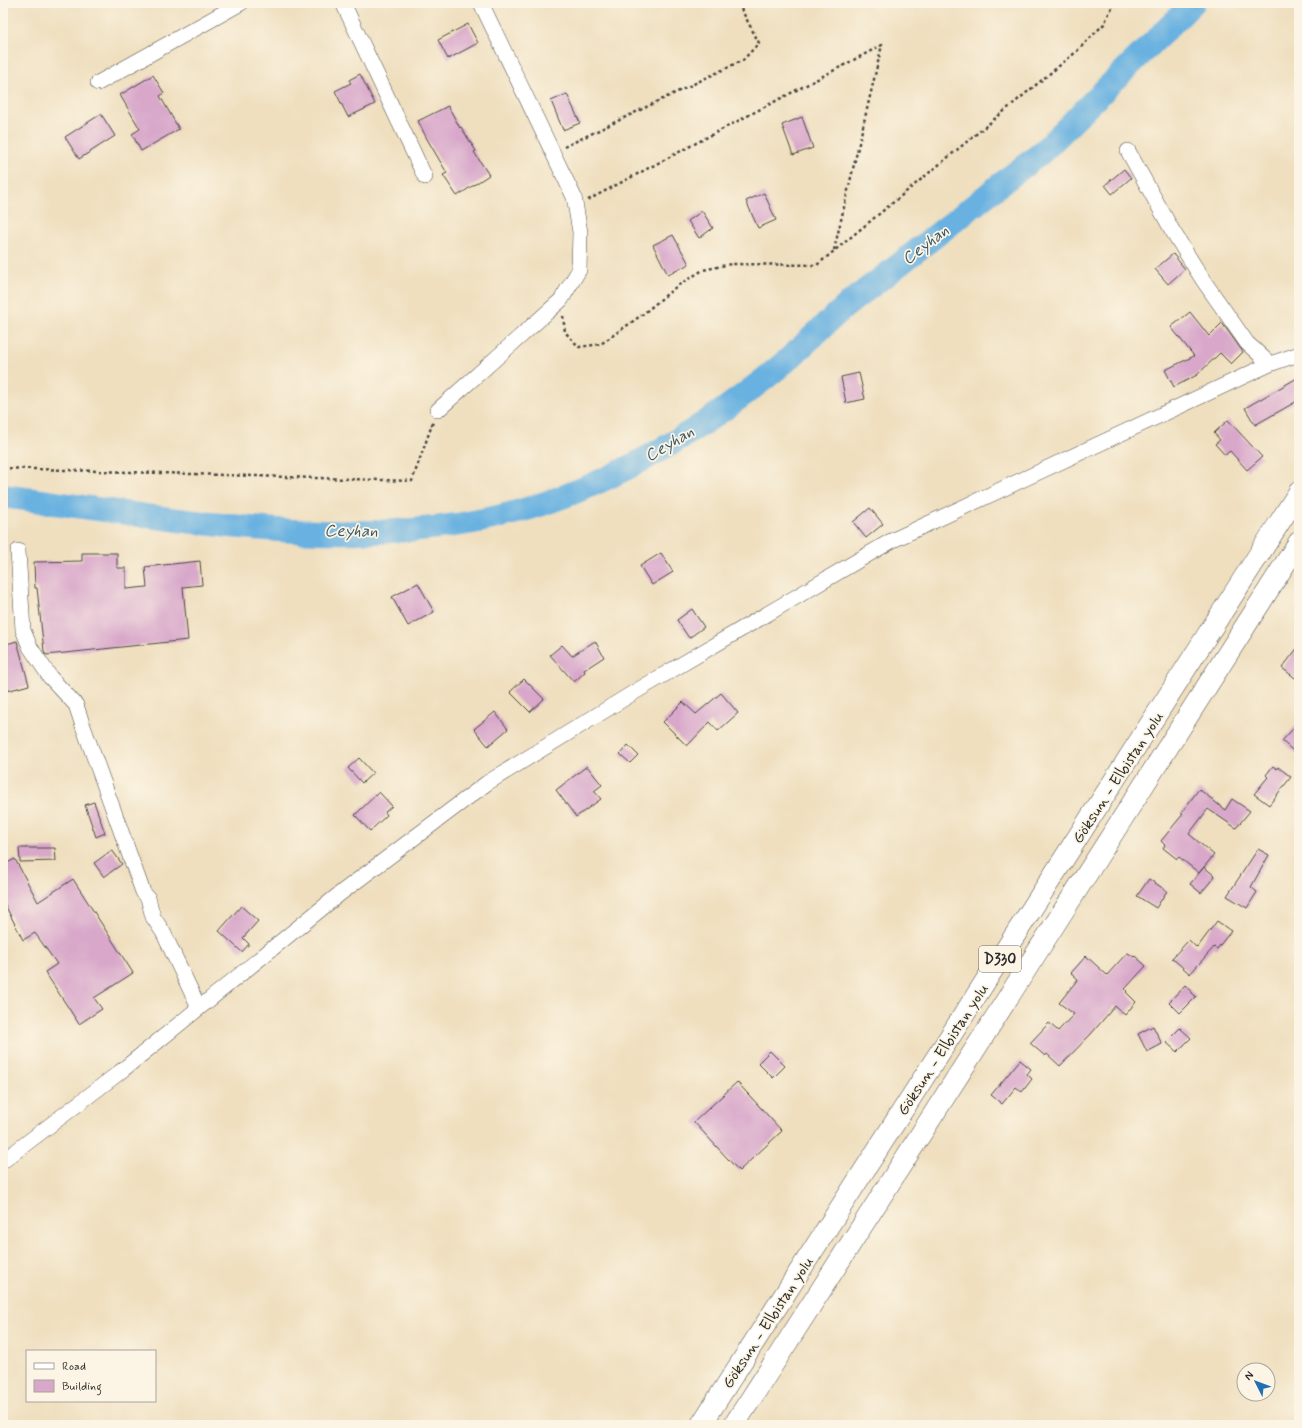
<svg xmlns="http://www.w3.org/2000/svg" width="1302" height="1428" font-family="Mynerve,sans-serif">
	<rect width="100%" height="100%" fill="#fcf5e5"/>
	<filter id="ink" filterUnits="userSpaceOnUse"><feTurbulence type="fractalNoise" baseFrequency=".025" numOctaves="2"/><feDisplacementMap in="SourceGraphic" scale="8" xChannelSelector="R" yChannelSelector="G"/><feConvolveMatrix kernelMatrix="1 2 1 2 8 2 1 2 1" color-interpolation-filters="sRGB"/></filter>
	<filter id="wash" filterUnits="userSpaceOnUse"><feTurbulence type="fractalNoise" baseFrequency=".012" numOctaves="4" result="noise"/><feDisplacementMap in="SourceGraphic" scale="16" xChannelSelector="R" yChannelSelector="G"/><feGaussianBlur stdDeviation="0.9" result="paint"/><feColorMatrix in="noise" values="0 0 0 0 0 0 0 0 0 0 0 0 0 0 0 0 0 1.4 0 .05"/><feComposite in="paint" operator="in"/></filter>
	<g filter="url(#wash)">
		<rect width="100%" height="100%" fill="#efdfbf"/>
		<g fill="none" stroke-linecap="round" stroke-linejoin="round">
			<path stroke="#68b1e0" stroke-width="24" d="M 3,496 C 152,515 312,548 462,524 C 579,506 695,438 785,362 C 806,344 825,324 846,306 C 862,293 878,281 895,268 C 927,242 960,217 992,191 C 1008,178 1025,166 1041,153 C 1058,137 1074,120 1090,104 C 1124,71 1159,37 1193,3"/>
		</g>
		<g id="blocks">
			<path fill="#d8a7ca" d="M 468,24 L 478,43 L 448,59 L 438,40 Z
				M 360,74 L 375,104 L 348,117 L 335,91 L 351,83 L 349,80 Z
				M 153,75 L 164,93 L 160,96 L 179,129 L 141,151 L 132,134 L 140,129 L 120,95 Z
				M 567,94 L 580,123 L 563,130 L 551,101 Z
				M 448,106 L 460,128 L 461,127 L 476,151 L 474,152 L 489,175 L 457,196 L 443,175 L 447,173 L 427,139 L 418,121 Z
				M 101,114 L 115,136 L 79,159 L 65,137 Z
				M 802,117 L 813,148 L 793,155 L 782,125 Z
				M 1124,169 L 1131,178 L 1112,194 L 1105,185 Z
				M 764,193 L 776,220 L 758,228 L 746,201 Z
				M 702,211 L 713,228 L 699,238 L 688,221 Z
				M 673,235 L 689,264 L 668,275 L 653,245 Z
				M 1173,254 L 1185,269 L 1168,284 L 1155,269 Z
				M 1190,312 L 1209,336 L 1222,323 L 1243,352 L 1231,364 L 1220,353 L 1197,375 L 1174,387 L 1165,370 L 1194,356 L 1171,327 Z
				M 859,373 L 865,399 L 846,403 L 841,377 Z
				M 1299,377 L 1299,400 L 1255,425 L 1245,408 Z
				M 1228,420 L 1262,457 L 1247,470 L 1230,451 L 1225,455 L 1215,444 L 1220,440 L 1214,433 Z
				M 870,508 L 883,524 L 866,538 L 853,522 Z
				M 82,553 L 117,553 L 117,568 L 126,568 L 126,589 L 147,587 L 145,567 L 200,561 L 202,585 L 183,587 L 188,640 L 46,655 L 44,651 L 37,588 L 35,588 L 34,562 L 82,561 Z
				M 661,553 L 673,572 L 652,585 L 640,566 Z
				M 418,583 L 434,612 L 408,626 L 392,597 Z
				M 692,609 L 704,627 L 689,638 L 677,620 Z
				M 17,641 L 29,685 L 3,692 L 3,645 Z
				M 595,641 L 604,657 L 584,670 L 585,672 L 574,682 L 550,655 L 562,645 L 572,656 Z
				M 1299,646 L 1299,681 L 1282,668 Z
				M 524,679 L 544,699 L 530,712 L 510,692 Z
				M 721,693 L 738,713 L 718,731 L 710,722 L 687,746 L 663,722 L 683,702 L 696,714 Z
				M 495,712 L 508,729 L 488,746 L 474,729 Z
				M 1299,722 L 1299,756 L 1282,741 Z
				M 628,745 L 638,755 L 630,763 L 620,754 Z
				M 359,758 L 373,773 L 362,783 L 348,768 Z
				M 587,766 L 602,785 L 594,791 L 601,799 L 576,817 L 556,790 Z
				M 1273,766 L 1277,769 L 1278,767 L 1291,777 L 1269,805 L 1254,794 L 1268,777 L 1266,775 Z
				M 1199,789 L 1225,810 L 1232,799 L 1250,811 L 1236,828 L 1208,809 L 1189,834 L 1214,855 L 1199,873 L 1179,857 L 1177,859 L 1163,848 L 1165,845 L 1161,841 L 1183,814 L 1181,813 Z
				M 379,792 L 392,806 L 385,812 L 387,815 L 370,831 L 355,815 Z
				M 94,802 L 105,833 L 96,837 L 85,805 Z
				M 19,848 L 55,848 L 56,861 L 20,862 Z
				M 1258,849 L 1269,855 L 1251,887 L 1257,892 L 1247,908 L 1227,896 Z
				M 112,850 L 122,864 L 104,877 L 94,863 Z
				M 15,859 L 38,902 L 73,879 L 133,973 L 94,998 L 102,1009 L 79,1024 L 45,972 L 57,964 L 35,933 L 23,940 L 3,901 L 3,865 Z
				M 1204,867 L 1215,876 L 1201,893 L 1190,884 Z
				M 1149,879 L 1167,891 L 1156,908 L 1137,896 Z
				M 241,906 L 258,921 L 243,938 L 249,944 L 242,952 L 219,931 Z
				M 1217,921 L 1231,931 L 1217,949 L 1214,947 L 1190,974 L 1172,958 L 1189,940 L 1197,948 Z
				M 1128,953 L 1134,957 L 1135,956 L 1146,966 L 1125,989 L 1127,991 L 1126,992 L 1136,1002 L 1125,1015 L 1115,1006 L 1091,1034 L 1060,1066 L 1047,1054 L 1045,1056 L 1030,1043 L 1049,1023 L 1058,1031 L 1074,1014 L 1059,1003 L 1078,979 L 1071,973 L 1086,956 L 1107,975 L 1126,954 Z
				M 1185,985 L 1196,997 L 1180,1013 L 1169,1002 Z
				M 1153,1026 L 1162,1044 L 1147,1052 L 1138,1034 Z
				M 1180,1028 L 1191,1038 L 1177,1052 L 1166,1042 Z
				M 770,1051 L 785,1066 L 773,1078 L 758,1063 Z
				M 1020,1060 L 1031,1069 L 1027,1074 L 1032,1079 L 1022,1092 L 1016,1087 L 1002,1104 L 991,1095 Z
				M 737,1082 L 782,1131 L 739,1171 L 694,1122 Z"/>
		</g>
	</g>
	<g filter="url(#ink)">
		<use href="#blocks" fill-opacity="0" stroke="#484641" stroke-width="1"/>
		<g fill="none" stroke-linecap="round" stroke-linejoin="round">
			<defs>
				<path id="minor" d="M 343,3 L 425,177
					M 98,83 L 241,3
					M 1128,151 L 1172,230 L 1203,280 L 1247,343 L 1270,364
					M 438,410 L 561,300 L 579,270 L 580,232 L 574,197 L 481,3
					M 18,551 L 23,630 L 30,647 L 50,677 L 76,705 L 83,726 L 143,892 L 148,898 L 153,917 L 163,932 L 199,1008
					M 3,1161 L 120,1072 L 342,892 L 487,783 L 633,693 L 891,541 L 1270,364 L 1299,354"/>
				<path id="highway" d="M 701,1425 L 1299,492
					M 734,1425 L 880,1198 L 1299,542"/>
			</defs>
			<use href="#minor" stroke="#484641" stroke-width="16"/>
			<use href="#highway" stroke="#484641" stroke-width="22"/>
			<path stroke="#484641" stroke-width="2.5" stroke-dasharray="3 3" stroke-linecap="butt" d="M 564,147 L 743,60 L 759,43 L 738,3
				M 588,200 L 882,45 L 834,250
				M 563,316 L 565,332 L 579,347 L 601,344 L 643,314 L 677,286 L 703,270 L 731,264 L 817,265 L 1076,52 L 1104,24 L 1114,3
				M 3,468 L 412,481 L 433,422"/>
			<use href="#minor" stroke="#fff" stroke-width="15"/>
			<use href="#highway" stroke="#fff" stroke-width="21"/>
		</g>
	</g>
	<g text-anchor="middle" stroke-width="3.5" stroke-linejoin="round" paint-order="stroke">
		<rect fill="#fcf5e5" stroke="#6a6863" stroke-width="1" x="979" y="946" width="42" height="26" rx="3"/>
		<g font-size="15" font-weight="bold" fill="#2b2b2b">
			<text x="1000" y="964">D330</text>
		</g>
		<g font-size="16" fill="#2b2b2b" stroke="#fcf5e5">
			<text transform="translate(1117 777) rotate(-57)" y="6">Göksun - Elbistan yolu</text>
			<text transform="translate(942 1049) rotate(-57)" y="6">Göksun - Elbistan yolu</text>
			<text transform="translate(767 1322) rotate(-57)" y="6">Göksun - Elbistan yolu</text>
		</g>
		<g font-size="17" font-style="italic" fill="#405a6a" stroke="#fcf5e5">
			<text transform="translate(925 244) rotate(-38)" y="6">Ceyhan</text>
			<text transform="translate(669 443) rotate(-31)" y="6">Ceyhan</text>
			<text x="351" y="536">Ceyhan</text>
		</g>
	</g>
	<rect width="1302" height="1428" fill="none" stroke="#fcf5e5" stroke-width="16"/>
	<rect x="26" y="1350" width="130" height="52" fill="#fcf5e5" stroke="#a8a49b"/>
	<rect x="34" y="1363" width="20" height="6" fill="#ffffff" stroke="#a8a49b"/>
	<text x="62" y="1370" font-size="12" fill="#2b2b2b">Road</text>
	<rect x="34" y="1380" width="20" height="12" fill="#d8a7ca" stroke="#a8a49b"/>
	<text x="62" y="1390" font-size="12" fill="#2b2b2b">Building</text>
	<g transform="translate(1256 1382) rotate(312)"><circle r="19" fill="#fcf5e5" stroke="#a8a49b"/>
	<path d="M0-3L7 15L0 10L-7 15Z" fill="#1f6fb2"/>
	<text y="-6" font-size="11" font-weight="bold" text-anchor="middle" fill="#2b2b2b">N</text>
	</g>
</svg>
